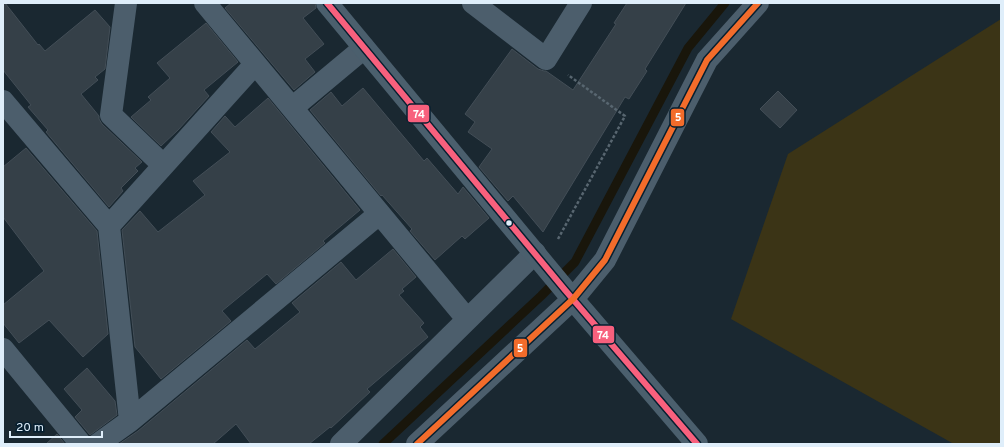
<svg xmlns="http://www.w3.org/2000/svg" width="1004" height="447" font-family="Overpass,sans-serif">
	<rect width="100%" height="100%" fill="#1a2831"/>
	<path fill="#3b3416" d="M 1001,19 L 1001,444 L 954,444 L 731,319 L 788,154 Z"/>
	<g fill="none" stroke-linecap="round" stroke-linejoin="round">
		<path stroke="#19160b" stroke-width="9" d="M 383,444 L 541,296 L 575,262 L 688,48 L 725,3"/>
	</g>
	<path fill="#354048" stroke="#434e57" d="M 3,3 L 5,3 L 38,45 L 39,44 L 45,51 L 95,10 L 110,27 L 105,69 L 95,77 L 98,80 L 81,94 L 99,116 L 99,119 L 102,124 L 142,162 L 135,168 L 138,171 L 121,188 L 123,191 L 109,207 L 46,132 L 48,130 L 28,107 L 31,105 L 3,70 Z
		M 231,3 L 315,3 L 316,8 L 303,18 L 324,44 L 305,59 L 315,72 L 294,90 L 225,8 Z
		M 627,3 L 686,3 L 645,69 L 647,71 L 629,99 L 625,97 L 543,232 L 513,196 L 508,201 L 479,167 L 492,149 L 468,132 L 475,122 L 465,114 L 512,49 L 538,69 L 544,71 L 546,71 L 573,90 L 616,24 L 614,23 Z
		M 206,23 L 238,62 L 204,90 L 209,96 L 178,130 L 161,146 L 131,117 L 151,100 L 148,97 L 170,78 L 157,63 Z
		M 363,88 L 424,161 L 427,158 L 458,194 L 463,187 L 489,218 L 465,239 L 462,236 L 435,260 L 410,231 L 412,229 L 382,195 L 381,196 L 310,110 L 331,92 L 342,106 Z
		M 778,91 L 797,110 L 780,128 L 760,109 Z
		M 268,98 L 360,210 L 323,241 L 325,243 L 276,284 L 267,274 L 222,311 L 231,321 L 161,379 L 135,347 L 122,230 L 140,211 L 158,232 L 205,195 L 193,181 L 230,152 L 211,132 L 225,116 L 235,127 Z
		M 26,148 L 97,231 L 108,334 L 83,357 L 49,320 L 19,343 L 3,323 L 3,305 L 44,271 L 3,217 L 3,167 Z
		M 393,249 L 416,277 L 402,289 L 404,291 L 399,295 L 424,323 L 420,327 L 428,337 L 367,389 L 370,392 L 331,428 L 330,427 L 309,444 L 251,444 L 236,424 L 213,444 L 119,444 L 138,431 L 247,340 L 255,349 L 300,312 L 292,303 L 341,262 L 356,280 Z
		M 87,368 L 115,401 L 117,415 L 90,435 L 75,417 L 82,410 L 64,389 Z
		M 57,434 L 65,444 L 46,444 Z"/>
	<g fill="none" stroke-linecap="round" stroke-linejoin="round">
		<path stroke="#586670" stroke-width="2.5" stroke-dasharray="3 2" stroke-linecap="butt" d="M 558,239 L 625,116 L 568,75"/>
		<path stroke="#4c5e6c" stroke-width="22" d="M 126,3 L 111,115 L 163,165
			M 205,3 L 467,319
			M 473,3 L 546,59 L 581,3
			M 3,101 L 109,226
			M 292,108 L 364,48
			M 3,349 L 81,444
			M 130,421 L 109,226 L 255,64
			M 98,444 L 130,421 L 379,214
			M 341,444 L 535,253
			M 417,444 L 573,299 L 605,260 L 707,60 L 758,3"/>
		<path stroke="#4b5f6d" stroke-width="22" d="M 327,3 L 565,290 L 697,444"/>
		<defs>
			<path id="bus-1" d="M 327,3 L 565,290 L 697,444"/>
			<path id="bus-2" d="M 417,444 L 573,299 L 605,260 L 707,60 L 758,3"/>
		</defs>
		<use href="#bus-1" stroke="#061f30" stroke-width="9"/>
		<use href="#bus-2" stroke="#061f30" stroke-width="9"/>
		<use href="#bus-1" stroke="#f8607d" stroke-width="6"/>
		<use href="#bus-2" stroke="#f36c2b" stroke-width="6"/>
	</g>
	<circle fill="#dfeefa" stroke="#061f30" stroke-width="1.5" cx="509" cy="223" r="3.5"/>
	<g stroke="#061f30" stroke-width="1.5">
		<rect x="407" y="104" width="23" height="19" rx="4" fill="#f8607d"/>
		<rect x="670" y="108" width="15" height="19" rx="4" fill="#f36c2b"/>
		<rect x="592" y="325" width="23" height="19" rx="4" fill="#f8607d"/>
		<rect x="513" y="338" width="15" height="20" rx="4" fill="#f36c2b"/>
	</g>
	<g font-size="11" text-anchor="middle" font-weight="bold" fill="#fff">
		<text x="419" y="118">74</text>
		<text x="678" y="121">5</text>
		<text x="603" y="339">74</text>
		<text x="520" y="352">5</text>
	</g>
	<rect width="1004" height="447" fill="none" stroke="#dfeefa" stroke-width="8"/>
	<path d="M10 431v6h92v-6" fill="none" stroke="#dfeefa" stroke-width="2"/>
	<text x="16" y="431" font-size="12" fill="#dfeefa" stroke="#061f30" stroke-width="3" paint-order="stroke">20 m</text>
</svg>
